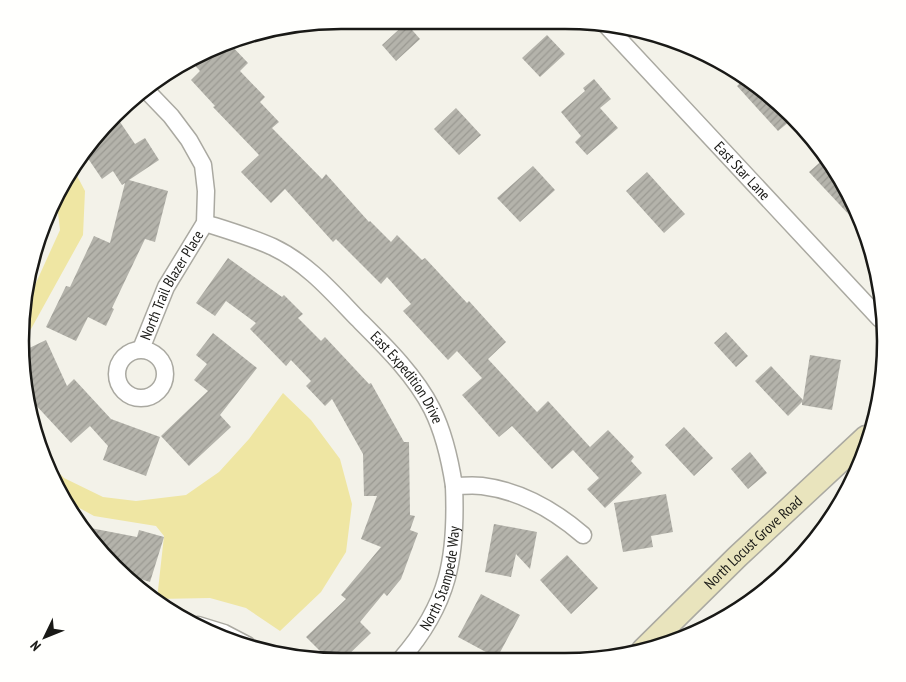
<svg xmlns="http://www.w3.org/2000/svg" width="906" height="682" font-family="'PT Sans Narrow',sans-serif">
	<defs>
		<pattern id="building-hatch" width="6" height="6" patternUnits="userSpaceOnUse" patternTransform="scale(1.25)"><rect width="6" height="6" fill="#b4b3ab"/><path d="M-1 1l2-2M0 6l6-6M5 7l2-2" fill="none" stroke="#9a9992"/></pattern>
	</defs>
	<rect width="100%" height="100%" fill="#f3f2e9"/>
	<path fill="#efe6a3" d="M 74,170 L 85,191 L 83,235 L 31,329 L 22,338 L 25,301 L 30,296 L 60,230 L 56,195 Z
		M 283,393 L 311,420 L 340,459 L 352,504 L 346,552 L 321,592 L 280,631 L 246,608 L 210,598 L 157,599 L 164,536 L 156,526 L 94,516 L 65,500 L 43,456 L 64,478 L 103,497 L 136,501 L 186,495 L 219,472 L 249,439 Z"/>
	<path fill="url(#building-hatch)" d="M 406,23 L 420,39 L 396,61 L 382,45 Z
		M 547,35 L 565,54 L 540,77 L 522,58 Z
		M 229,43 L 248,63 L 240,71 L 265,97 L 260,102 L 279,122 L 272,128 L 322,179 L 326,174 L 369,222 L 370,221 L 391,242 L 397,235 L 422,260 L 425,258 L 467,303 L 469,301 L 506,342 L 488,359 L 537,412 L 548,401 L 590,447 L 608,430 L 634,457 L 631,461 L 642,473 L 605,508 L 587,489 L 599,478 L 573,450 L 552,469 L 512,426 L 499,437 L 462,395 L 482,378 L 457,351 L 448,360 L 403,311 L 411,304 L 387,277 L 381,284 L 336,239 L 333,242 L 285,189 L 271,203 L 241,172 L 259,155 L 213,107 L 215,106 L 191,80 L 200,71 L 189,59 Z
		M 746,77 L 790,121 L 778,131 L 737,86 Z
		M 594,79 L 611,99 L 600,108 L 618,128 L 587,155 L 575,142 L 581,136 L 561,112 L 585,91 L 583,88 Z
		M 456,108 L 481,135 L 459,155 L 434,129 Z
		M 120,122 L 135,144 L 145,138 L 159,160 L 129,180 L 168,191 L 155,242 L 145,239 L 112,308 L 114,309 L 106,326 L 88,317 L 76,341 L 46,327 L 66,286 L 70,287 L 94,236 L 110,243 L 125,183 L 122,185 L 113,171 L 102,179 L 85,154 L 97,137 Z
		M 826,157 L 832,162 L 856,220 L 854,220 L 809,172 Z
		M 533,166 L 555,190 L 520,222 L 497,198 Z
		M 647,172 L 685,214 L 664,233 L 626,191 Z
		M 228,258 L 282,297 L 284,295 L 303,314 L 298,318 L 321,341 L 325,337 L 369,384 L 371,383 L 404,442 L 409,442 L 410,515 L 415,516 L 410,530 L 418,533 L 401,579 L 387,596 L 384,593 L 360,622 L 371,633 L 344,659 L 328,659 L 306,637 L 346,599 L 341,595 L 381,547 L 361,539 L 377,496 L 364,496 L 363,454 L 332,399 L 325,406 L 306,386 L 311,381 L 291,360 L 286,366 L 250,329 L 256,323 L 226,301 L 215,316 L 196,303 Z
		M 726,332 L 748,356 L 736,367 L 714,343 Z
		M 213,333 L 257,368 L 220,415 L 231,427 L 189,466 L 161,436 L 208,391 L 194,380 L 207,364 L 196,355 Z
		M 46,340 L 67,386 L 74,379 L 111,419 L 160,437 L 146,476 L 103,460 L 108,446 L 90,426 L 71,443 L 32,401 L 29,402 L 21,362 L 21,352 Z
		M 810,355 L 841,360 L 832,410 L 802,405 L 802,402 L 788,416 L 755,381 L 771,366 L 803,400 Z
		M 684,427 L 713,458 L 694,476 L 665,445 Z
		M 750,452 L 767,473 L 748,489 L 731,469 Z
		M 666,494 L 673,532 L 651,536 L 653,547 L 623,552 L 614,503 Z
		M 494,524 L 537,532 L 530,569 L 516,554 L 511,577 L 485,572 Z
		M 80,526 L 137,537 L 139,530 L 164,537 L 150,582 L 131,576 Z
		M 567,555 L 598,588 L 571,614 L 540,580 Z
		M 481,594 L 520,615 L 497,658 L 458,637 Z"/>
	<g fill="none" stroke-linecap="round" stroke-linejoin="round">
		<defs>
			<g id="minor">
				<path id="s1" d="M 605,24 L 880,319"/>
				<path id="s2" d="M 205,223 C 227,230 251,237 273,247 C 307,263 332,292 357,318 C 384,345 415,375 432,409 C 444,433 450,460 454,486 C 463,486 473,485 482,486 C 522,491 554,510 583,535"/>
				<path id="s3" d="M 141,349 L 166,287 L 205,223 L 206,191 L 203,165 L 189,140 L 171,116 L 146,90"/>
				<circle cx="141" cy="374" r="24"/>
				<path d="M 198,625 L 224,633 L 247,645 L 250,648"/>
				<path id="s4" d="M 401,659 C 449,604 457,557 454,486"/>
			</g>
			<g id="secondary">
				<path id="s5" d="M 643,650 L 737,557 L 866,437"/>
			</g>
		</defs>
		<use href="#minor" stroke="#aaa9a1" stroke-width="19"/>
		<use href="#secondary" stroke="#aaa9a1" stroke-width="25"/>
		<use href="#minor" stroke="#fff" stroke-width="16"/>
		<use href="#secondary" stroke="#e9e4bd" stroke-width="22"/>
	</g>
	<g text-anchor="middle" stroke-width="5" stroke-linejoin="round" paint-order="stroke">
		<g font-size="15" fill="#191916" stroke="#fffffd">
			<text dy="5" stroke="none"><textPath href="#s1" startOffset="201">East Star Lane</textPath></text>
			<text dy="5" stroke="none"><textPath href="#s3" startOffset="71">North Trail Blazer Place</textPath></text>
			<text dy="5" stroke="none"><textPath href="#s2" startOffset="261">East Expedition Drive</textPath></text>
			<text dy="5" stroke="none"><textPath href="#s5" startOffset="154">North Locust Grove Road</textPath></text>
			<text dy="5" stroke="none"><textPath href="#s4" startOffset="92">North Stampede Way</textPath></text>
		</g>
	</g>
	<path d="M0 0H906V682H0ZM341 29H565A312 312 0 0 1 877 341V341A312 312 0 0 1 565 653H341A312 312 0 0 1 29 341V341A312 312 0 0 1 341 29Z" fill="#fffffd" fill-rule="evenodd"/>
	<path fill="none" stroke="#191916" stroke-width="2.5" d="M341 29H565A312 312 0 0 1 877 341V341A312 312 0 0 1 565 653H341A312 312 0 0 1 29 341V341A312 312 0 0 1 341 29Z"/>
	<g transform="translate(45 637) rotate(227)" stroke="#fffffd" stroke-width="4" paint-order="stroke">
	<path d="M0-4L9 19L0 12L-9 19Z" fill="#191916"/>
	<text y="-8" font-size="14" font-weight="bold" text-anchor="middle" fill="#191916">N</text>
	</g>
</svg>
